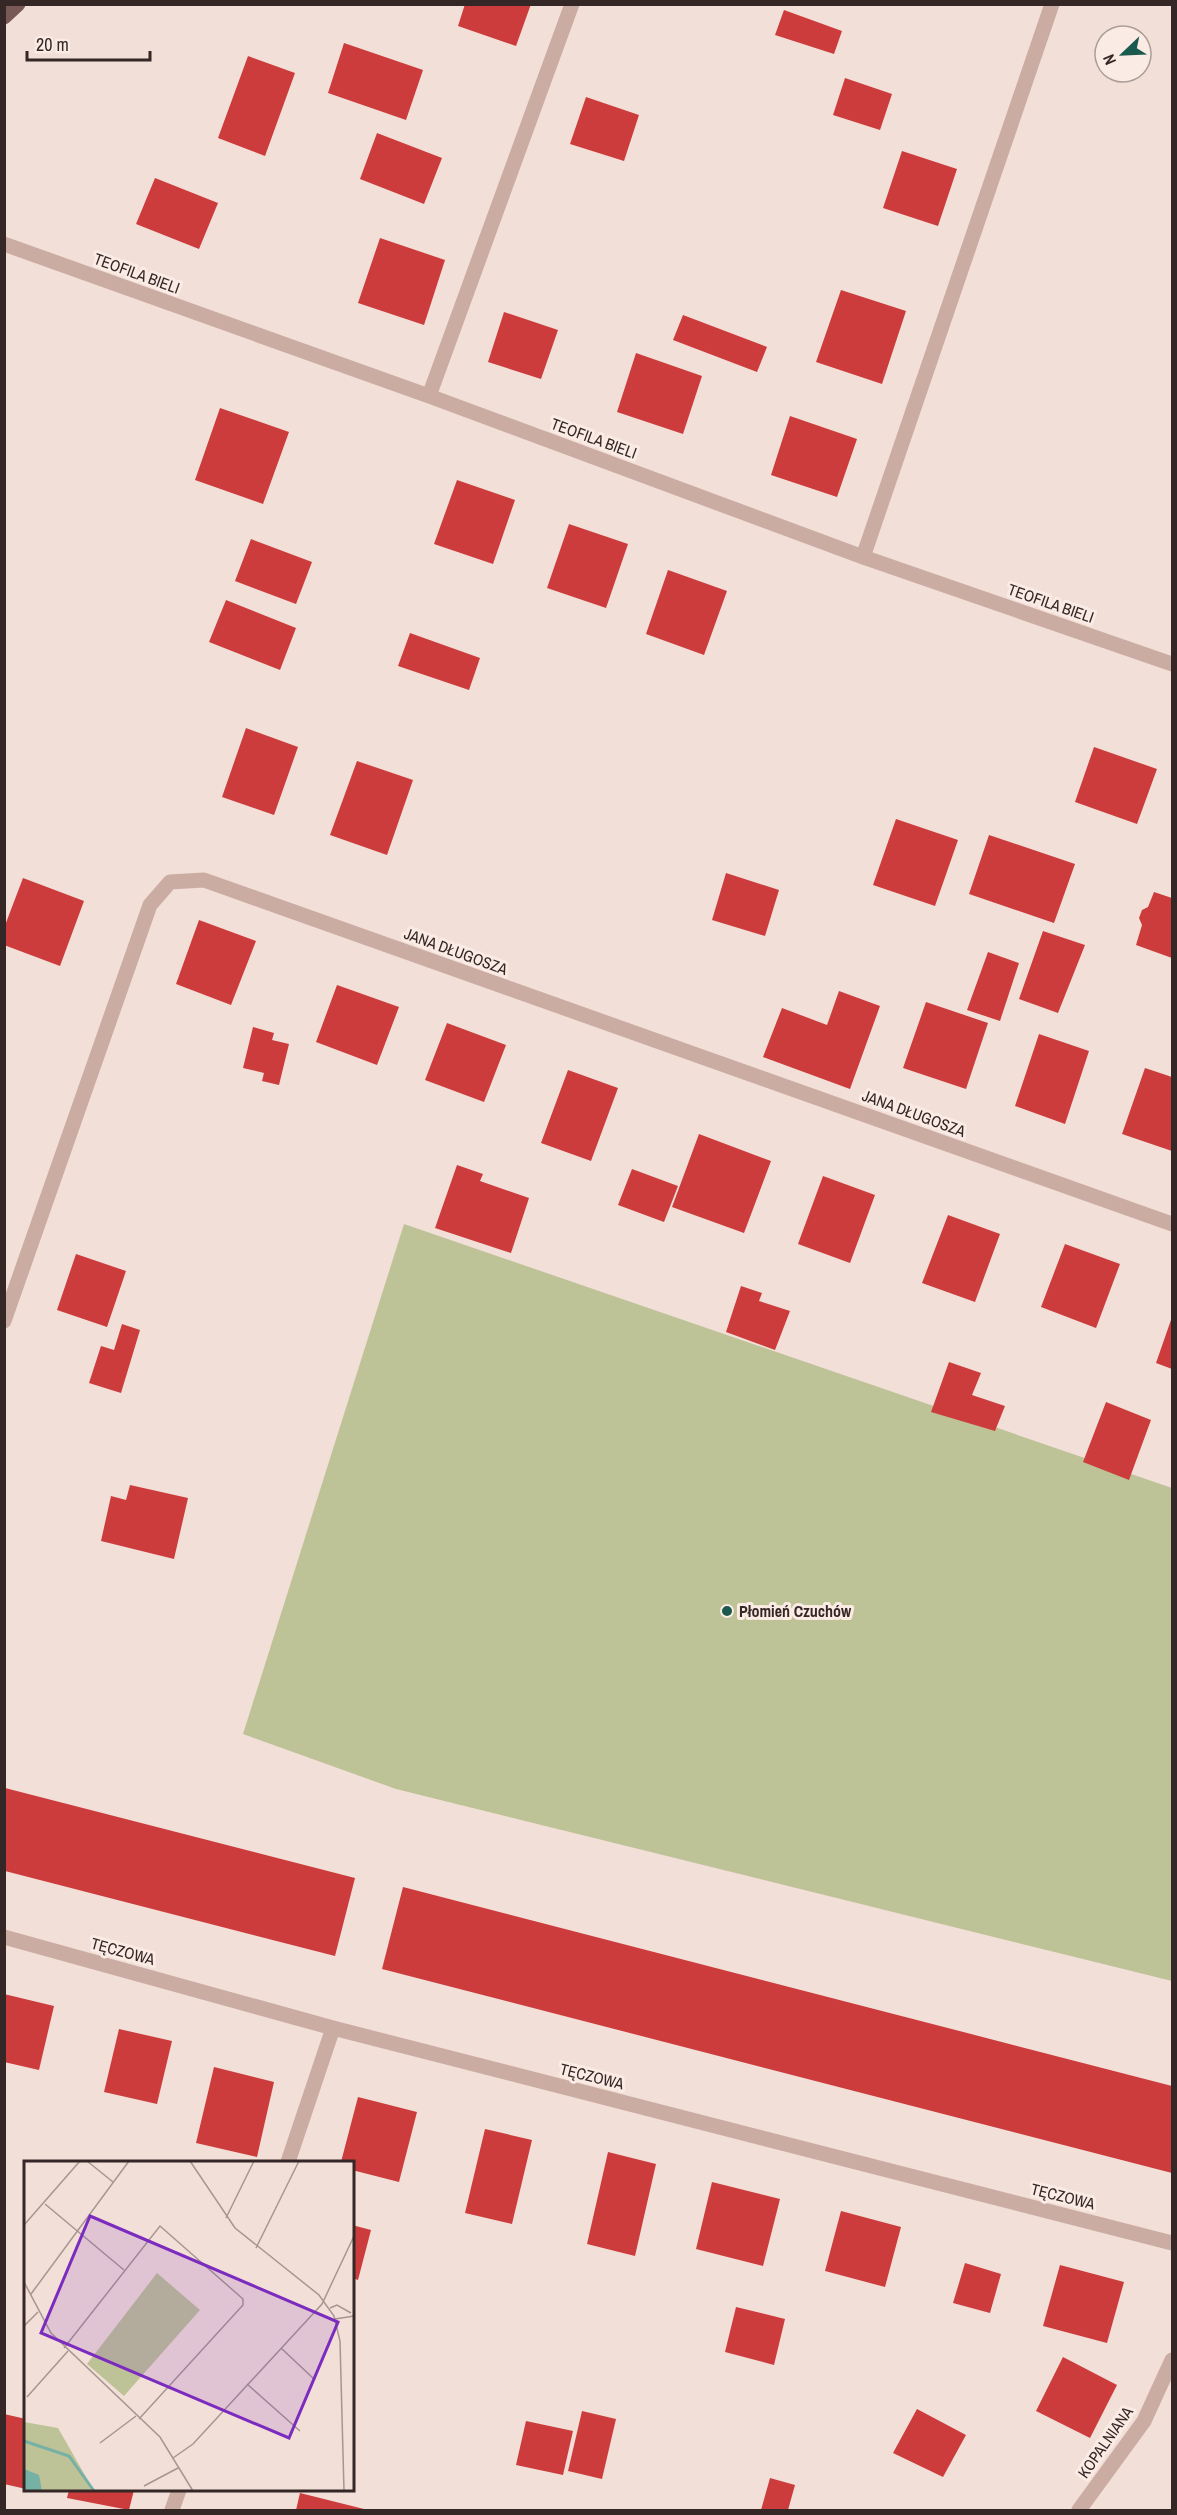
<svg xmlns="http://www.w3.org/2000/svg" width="1177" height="2515" font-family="'Archivo Narrow',sans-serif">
	<rect width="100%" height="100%" fill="#f2dfd8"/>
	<path fill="#bec297" d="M 404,1224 L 1172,1488 L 1172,1981 L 396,1789 L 243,1734 Z"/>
	<path fill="#cd3c3c" d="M 465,4 L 531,4 L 516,46 L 458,26 Z
		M 784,10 L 842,31 L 834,54 L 775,35 Z
		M 344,43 L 423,70 L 406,120 L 328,93 Z
		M 248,56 L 295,73 L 265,156 L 218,138 Z
		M 845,78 L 892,94 L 880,130 L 833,115 Z
		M 586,97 L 639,115 L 624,161 L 570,144 Z
		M 377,133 L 442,158 L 424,204 L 360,179 Z
		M 902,151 L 957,169 L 938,226 L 883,208 Z
		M 155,178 L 218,203 L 199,249 L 136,224 Z
		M 380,238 L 445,260 L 424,325 L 358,303 Z
		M 841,290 L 906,311 L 882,384 L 816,362 Z
		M 504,312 L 558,330 L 541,379 L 488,362 Z
		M 683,315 L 767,347 L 757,372 L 673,340 Z
		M 636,353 L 702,376 L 683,434 L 617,412 Z
		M 220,408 L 289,432 L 263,504 L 195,480 Z
		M 790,416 L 857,439 L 837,497 L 771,475 Z
		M 457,480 L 515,500 L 493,564 L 434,544 Z
		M 569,524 L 628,544 L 606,608 L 547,588 Z
		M 251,539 L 312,562 L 296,604 L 235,581 Z
		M 668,570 L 727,591 L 704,655 L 646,634 Z
		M 226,600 L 296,628 L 280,670 L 209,642 Z
		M 410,633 L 480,658 L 469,690 L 398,666 Z
		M 246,728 L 298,747 L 274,815 L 222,797 Z
		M 1094,747 L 1157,769 L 1137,824 L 1075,802 Z
		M 357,761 L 413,780 L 387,855 L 330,835 Z
		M 896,819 L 958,840 L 935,906 L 873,885 Z
		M 989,835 L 1075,864 L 1054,923 L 969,894 Z
		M 726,873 L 779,890 L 765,936 L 712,920 Z
		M 23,878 L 84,901 L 60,966 L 4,945 L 4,928 Z
		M 1154,892 L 1172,898 L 1172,958 L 1136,945 L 1142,925 L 1139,918 L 1142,910 L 1148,907 Z
		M 199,920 L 256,941 L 231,1005 L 176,984 Z
		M 1043,931 L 1085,945 L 1058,1013 L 1019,999 Z
		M 988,952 L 1019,963 L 1000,1021 L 967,1010 Z
		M 337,985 L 399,1007 L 377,1065 L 316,1042 Z
		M 839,991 L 880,1006 L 850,1089 L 763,1057 L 782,1008 L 827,1025 Z
		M 926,1002 L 988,1023 L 966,1089 L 903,1068 Z
		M 447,1023 L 506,1045 L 484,1102 L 425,1080 Z
		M 253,1027 L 274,1033 L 272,1040 L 289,1044 L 279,1085 L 262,1081 L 264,1073 L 243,1068 Z
		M 1039,1034 L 1089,1051 L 1065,1124 L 1015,1106 Z
		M 1145,1068 L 1172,1077 L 1172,1151 L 1122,1134 Z
		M 568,1070 L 618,1088 L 591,1161 L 541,1143 Z
		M 699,1134 L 771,1161 L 744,1233 L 672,1207 Z
		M 457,1165 L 483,1174 L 480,1181 L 529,1198 L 511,1253 L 435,1228 Z
		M 632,1169 L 678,1186 L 664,1222 L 618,1205 Z
		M 823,1176 L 875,1195 L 850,1263 L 798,1244 Z
		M 948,1215 L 1000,1234 L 975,1302 L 922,1283 Z
		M 1065,1244 L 1120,1264 L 1096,1328 L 1041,1307 Z
		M 76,1254 L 126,1271 L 107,1327 L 57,1310 Z
		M 741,1286 L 762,1293 L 759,1301 L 790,1311 L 775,1350 L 726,1332 Z
		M 1172,1317 L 1172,1369 L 1156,1363 Z
		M 122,1324 L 140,1330 L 121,1393 L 89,1383 L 101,1346 L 114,1350 Z
		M 949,1362 L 981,1373 L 972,1395 L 1005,1406 L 995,1431 L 931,1412 Z
		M 1106,1402 L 1151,1420 L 1129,1480 L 1083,1462 Z
		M 130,1485 L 188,1498 L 174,1559 L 101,1541 L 111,1496 L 126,1500 Z
		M 5,1788 L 355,1878 L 335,1956 L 5,1871 Z
		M 403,1887 L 1172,2086 L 1172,2173 L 382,1969 Z
		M 4,1994 L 54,2006 L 39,2070 L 4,2062 Z
		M 119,2029 L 172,2041 L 157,2104 L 104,2092 Z
		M 214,2067 L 274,2082 L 257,2157 L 196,2143 Z
		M 358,2097 L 417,2112 L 399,2182 L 352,2170 L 352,2162 L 341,2162 Z
		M 485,2129 L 532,2140 L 512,2224 L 465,2213 Z
		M 608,2152 L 656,2164 L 635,2256 L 587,2244 Z
		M 712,2182 L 780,2199 L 763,2266 L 696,2249 Z
		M 841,2211 L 901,2227 L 885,2287 L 825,2271 Z
		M 352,2225 L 371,2230 L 358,2280 L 352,2278 Z
		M 965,2263 L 1001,2274 L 990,2313 L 953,2303 Z
		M 1060,2265 L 1124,2282 L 1107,2343 L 1043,2326 Z
		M 736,2307 L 785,2319 L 774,2365 L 725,2352 Z
		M 1063,2357 L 1117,2385 L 1090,2438 L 1036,2411 Z
		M 917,2409 L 966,2435 L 943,2477 L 893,2453 Z
		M 582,2411 L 616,2419 L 602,2479 L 568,2471 Z
		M 4,2414 L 26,2419 L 26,2489 L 4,2484 Z
		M 526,2421 L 573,2431 L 563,2475 L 516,2465 Z
		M 770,2478 L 795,2485 L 788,2510 L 761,2510 Z
		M 69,2490 L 134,2490 L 129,2510 L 67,2498 Z
		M 300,2493 L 368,2510 L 296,2510 Z"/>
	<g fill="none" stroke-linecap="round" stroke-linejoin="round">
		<path stroke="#cbaca3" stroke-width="15" d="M 4,244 L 429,396 L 863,557 L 1172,664
			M 429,396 L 572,4
			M 863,557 L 1052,4
			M 4,1321 L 150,905 L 170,882 L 204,880 L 1172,1224
			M 4,1937 L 333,2028 L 1172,2243
			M 288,2162 L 333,2028
			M 172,2510 L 179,2490
			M 1079,2510 L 1144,2421 L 1172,2360"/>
		<path stroke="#785956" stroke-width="15" d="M 4,17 L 18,4"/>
	</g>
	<circle fill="#19594e" stroke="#faebe4" stroke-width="2" cx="727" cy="1611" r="6"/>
	<g text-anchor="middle" stroke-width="6" stroke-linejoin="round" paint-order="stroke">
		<g font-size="16" fill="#352726" stroke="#faebe4">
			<text transform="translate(137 273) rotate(20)" y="6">TEOFILA BIELI</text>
			<text transform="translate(594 438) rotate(20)" y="6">TEOFILA BIELI</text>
			<text transform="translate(1051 603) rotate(19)" y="6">TEOFILA BIELI</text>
			<text transform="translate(456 951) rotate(20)" y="6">JANA DŁUGOSZA</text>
			<text transform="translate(914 1113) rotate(20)" y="6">JANA DŁUGOSZA</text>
			<text transform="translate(123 1951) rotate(15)" y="6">TĘCZOWA</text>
			<text transform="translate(592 2076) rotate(14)" y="6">TĘCZOWA</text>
			<text transform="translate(1063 2196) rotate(14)" y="6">TĘCZOWA</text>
			<text transform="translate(1105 2442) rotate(-55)" y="6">KOPALNIANA</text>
		</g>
		<g font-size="16" font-weight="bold" fill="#352726" stroke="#faebe4" text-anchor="start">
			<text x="739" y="1617">Płomień Czuchów</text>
		</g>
	</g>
	<g transform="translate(24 2161)">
		<rect width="330" height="330" fill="#f2dfd8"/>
		<path d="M 133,112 L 176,149 L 100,235 L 63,203 ZM 0,261 L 34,267 L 70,330 L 0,330 Z" fill="#bec297"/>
		<path d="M 0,308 L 15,314 L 18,330 L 0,330 Z" fill="#75b1a5"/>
		<path fill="none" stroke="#75b1a5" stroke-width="3" d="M 0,280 L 45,295 L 70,330"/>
		<path fill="none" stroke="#a69591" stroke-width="1.5" d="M 63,0 L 89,21M 166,0 L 211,67 L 295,134 L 310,155 L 316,180 L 320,330M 21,43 L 100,109M 202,57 L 230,0M 0,64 L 56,0M 232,87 L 275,0M 0,121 L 27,172 L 136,276 L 169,330M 7,133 L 105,0M 306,147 L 313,144 L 327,152M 311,158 L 330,155M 0,165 L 14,151M 40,187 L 136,65 L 219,138 L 219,144 L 115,258M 257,187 L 291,219M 223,223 L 276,270M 3,236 L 44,190M 76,282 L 112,255M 149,297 L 169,283 L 298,143 L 330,75M 120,325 L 154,307"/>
		<path fill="#7b2cbf" fill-opacity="0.15" stroke="#7b2cbf" stroke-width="3" d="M 66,55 L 314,161 L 265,277 L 17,172 Z"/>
		<rect width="330" height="330" fill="none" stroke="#352726" stroke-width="3"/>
	</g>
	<rect width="1177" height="2515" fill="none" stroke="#352726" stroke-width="12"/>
	<g transform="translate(1123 54) rotate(247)"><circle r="28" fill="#faebe4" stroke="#ab9d98" stroke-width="1.5"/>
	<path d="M0-4.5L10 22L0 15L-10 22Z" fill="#19594e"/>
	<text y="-9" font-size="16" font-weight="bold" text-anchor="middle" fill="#352726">N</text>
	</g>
	<path d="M27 51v9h123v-9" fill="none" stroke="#352726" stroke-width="3"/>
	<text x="36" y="51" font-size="18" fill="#352726" stroke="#faebe4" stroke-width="4.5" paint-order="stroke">20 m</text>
</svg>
